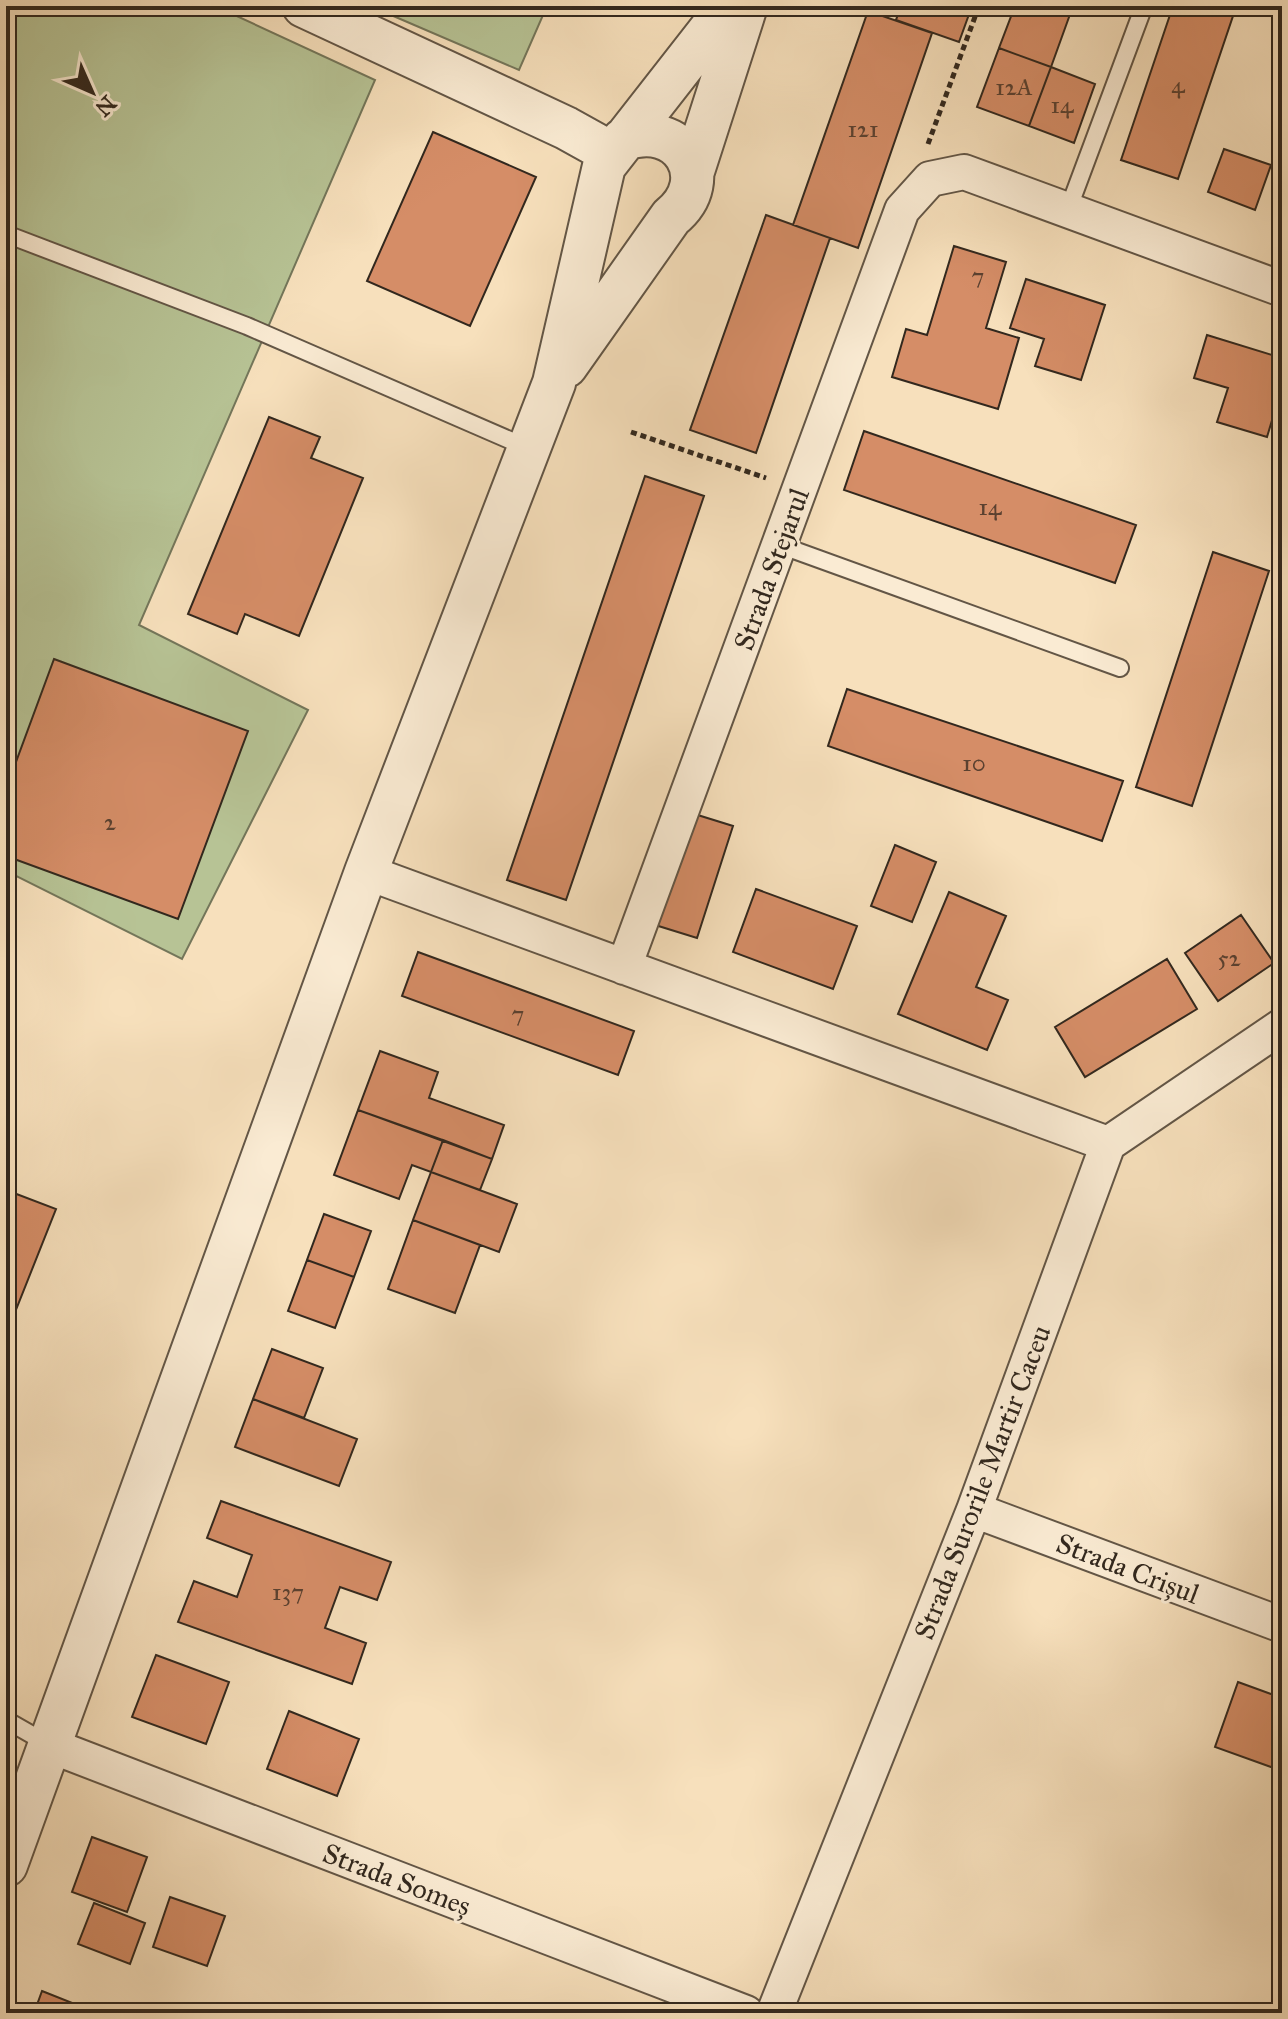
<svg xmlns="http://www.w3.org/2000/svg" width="1288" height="2019" font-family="'IM FELL Great Primer',serif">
	<rect width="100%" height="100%" fill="#f7e0bc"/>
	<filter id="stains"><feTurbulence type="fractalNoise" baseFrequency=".0025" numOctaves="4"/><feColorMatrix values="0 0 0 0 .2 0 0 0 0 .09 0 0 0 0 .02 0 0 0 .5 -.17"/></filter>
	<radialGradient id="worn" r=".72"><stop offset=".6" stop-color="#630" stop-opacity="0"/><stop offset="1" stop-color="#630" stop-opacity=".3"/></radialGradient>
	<path fill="#b7c395" stroke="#74765a" stroke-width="2" d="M 6,6 L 215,6 L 375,80 L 139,625 L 308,710 L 182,959 L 6,871 Z
		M 370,6 L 547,6 L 519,70 Z"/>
	<path fill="#d58d67" stroke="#32281e" stroke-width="2" d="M 901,6 L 972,6 L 959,42 L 896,20 Z
		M 1015,6 L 1073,6 L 1051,67 L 999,48 Z
		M 1173,6 L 1224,6 L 1235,10 L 1178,179 L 1121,160 Z
		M 1224,6 L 1256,6 L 1253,15 Z
		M 868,11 L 932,33 L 858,248 L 793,225 Z
		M 999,48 L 1051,67 L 1029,126 L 977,107 Z
		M 1051,67 L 1095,84 L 1074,143 L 1029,126 Z
		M 433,132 L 536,177 L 470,326 L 367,281 Z
		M 1224,149 L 1271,165 L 1255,210 L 1208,192 Z
		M 766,215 L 830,238 L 756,453 L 690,430 Z
		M 954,246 L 1006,262 L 986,328 L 1019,338 L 998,409 L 892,377 L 906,329 L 927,335 Z
		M 1026,279 L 1105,305 L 1081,380 L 1035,366 L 1044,339 L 1010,328 Z
		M 1207,335 L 1282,358 L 1282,387 L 1267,437 L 1217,422 L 1228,388 L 1194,378 Z
		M 269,417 L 320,437 L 311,458 L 363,478 L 299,636 L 245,614 L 237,634 L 188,614 Z
		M 864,431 L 1136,525 L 1115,583 L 844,490 Z
		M 645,476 L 704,496 L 566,900 L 507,880 Z
		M 1213,552 L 1269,571 L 1192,806 L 1136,787 Z
		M 54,659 L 248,731 L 178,919 L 6,856 L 6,789 Z
		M 847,689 L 1123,781 L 1102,841 L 828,746 Z
		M 688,812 L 733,826 L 697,938 L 652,924 Z
		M 895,845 L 936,862 L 912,922 L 871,906 Z
		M 756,889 L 857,926 L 833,989 L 733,952 Z
		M 949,892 L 1006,916 L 976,987 L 1008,1000 L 987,1050 L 898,1014 Z
		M 1241,915 L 1274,963 L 1218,1001 L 1185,953 Z
		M 418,952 L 634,1031 L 618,1075 L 402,996 Z
		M 1167,959 L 1197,1009 L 1085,1077 L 1055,1027 Z
		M 380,1051 L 438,1072 L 429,1098 L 504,1125 L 492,1159 L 358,1110 Z
		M 358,1110 L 443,1140 L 431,1172 L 412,1165 L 399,1199 L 334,1175 Z
		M 443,1140 L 492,1159 L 480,1190 L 431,1172 Z
		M 431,1172 L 517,1204 L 499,1252 L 413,1220 Z
		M 6,1190 L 56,1209 L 6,1335 Z
		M 324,1214 L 371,1231 L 354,1277 L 307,1260 Z
		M 413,1220 L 480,1245 L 455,1313 L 388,1289 Z
		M 307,1260 L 354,1277 L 335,1328 L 288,1311 Z
		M 272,1349 L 323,1368 L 304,1418 L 253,1399 Z
		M 253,1399 L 357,1439 L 339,1486 L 235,1447 Z
		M 221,1501 L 391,1562 L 377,1600 L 340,1587 L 325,1628 L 366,1643 L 352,1684 L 178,1622 L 194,1581 L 237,1597 L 252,1555 L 207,1538 Z
		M 156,1655 L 229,1682 L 206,1744 L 132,1717 Z
		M 1238,1682 L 1282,1698 L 1282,1771 L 1215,1747 Z
		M 289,1711 L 359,1739 L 337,1796 L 267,1769 Z
		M 92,1837 L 147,1857 L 127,1912 L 72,1892 Z
		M 170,1897 L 225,1916 L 207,1966 L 153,1947 Z
		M 94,1903 L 145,1923 L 130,1964 L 78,1944 Z
		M 42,1991 L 90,2010 L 89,2013 L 34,2013 Z"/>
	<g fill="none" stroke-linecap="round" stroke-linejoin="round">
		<defs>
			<path id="service" d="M 1068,210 L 1144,6
				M 6,234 L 247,326 L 528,448
				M 780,545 L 1120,668
				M 6,1720 L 48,1744"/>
			<path id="minor" d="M 366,872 L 1108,1144
				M 624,967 L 902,210 L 930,179 L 964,172 L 1282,289
				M 974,1510 L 1282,1625
				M 49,1745 L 746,2013
				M 774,2013 L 974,1510 L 1108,1144 L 1282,1026"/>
			<path id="tertiary" d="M 304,6 L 566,128 L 611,153
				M 692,174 L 746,6
				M 566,366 L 671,217 C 718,179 680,118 623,140
				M 6,1865 L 366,872 L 554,383 L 604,166 L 729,6"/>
		</defs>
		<use href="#service" stroke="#635646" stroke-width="20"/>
		<use href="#minor" stroke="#635646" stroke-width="38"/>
		<use href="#tertiary" stroke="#635646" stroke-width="46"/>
		<path stroke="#32281e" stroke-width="5" stroke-dasharray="6 4" stroke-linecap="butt" d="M 928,144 L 979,6
			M 631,432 L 766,478"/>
		<use href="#service" stroke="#faebd3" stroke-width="16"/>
		<use href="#minor" stroke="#faebd3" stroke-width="34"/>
		<use href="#tertiary" stroke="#faebd3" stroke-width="42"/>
	</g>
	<g text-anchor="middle" stroke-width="6" stroke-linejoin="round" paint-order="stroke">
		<g font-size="24" fill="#5b4130">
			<text x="1178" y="93">4</text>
			<text x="1014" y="95">12A</text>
			<text x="1062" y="113">14</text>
			<text x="863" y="137">121</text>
			<text x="978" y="284">7</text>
			<text x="990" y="515">14</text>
			<text x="974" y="771">10</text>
			<text x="110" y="830">2</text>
			<text x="1229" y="966">52</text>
			<text x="518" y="1022">7</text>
			<text x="288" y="1600">137</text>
		</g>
		<g font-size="28" fill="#32281e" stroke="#faebd3">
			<text transform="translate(771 569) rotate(-70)" y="10">Strada Stejarul</text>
			<text transform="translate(982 1482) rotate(-69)" y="10">Strada Surorile Martir Caceu</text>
			<text transform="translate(1128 1568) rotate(21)" y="10">Strada Crișul</text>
			<text transform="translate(397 1879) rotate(21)" y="10">Strada Someș</text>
		</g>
	</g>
	<rect width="1288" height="2019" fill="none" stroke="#f7e0bc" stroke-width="32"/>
	<rect x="8" y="8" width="1272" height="2003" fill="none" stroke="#32281e" stroke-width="4"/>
	<rect x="16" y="16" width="1256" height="1987" fill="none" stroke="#32281e" stroke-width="2"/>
	<g transform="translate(92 92) rotate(135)" stroke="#faebd3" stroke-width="6" paint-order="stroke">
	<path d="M0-6L14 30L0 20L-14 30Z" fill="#32281e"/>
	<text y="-12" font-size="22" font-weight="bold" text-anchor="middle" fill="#32281e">N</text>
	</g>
	<rect width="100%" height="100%" filter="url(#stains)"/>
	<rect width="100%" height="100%" fill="url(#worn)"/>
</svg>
